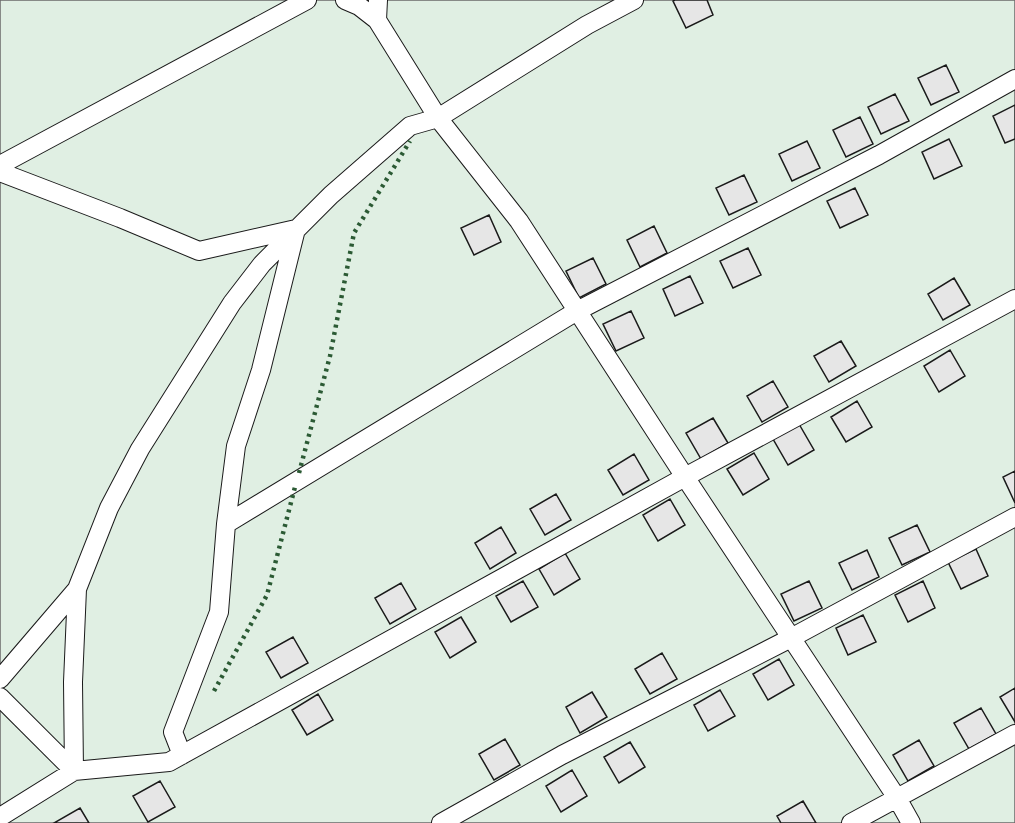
<svg xmlns="http://www.w3.org/2000/svg" width="1015" height="823" font-family="Manrope,sans-serif">
	<rect width="100%" height="100%" fill="#fff"/>
	<path fill="#e0efe3" stroke="#6a6a6a" stroke-width="1.5" d="M 0,0 L 1015,0 L 1015,823 L 0,823 Z"/>
	<path fill="#e6e6e6" stroke="#1a1a1a" stroke-width="1.5" d="M 675,0 L 707,0 L 713,15 L 686,28 L 673,1 Z
		M 946,65 L 959,92 L 931,105 L 918,78 Z
		M 895,94 L 909,121 L 881,134 L 868,107 Z
		M 1015,105 L 1015,139 L 1005,143 L 993,116 Z
		M 860,117 L 873,144 L 846,157 L 833,130 Z
		M 949,139 L 962,166 L 934,179 L 922,152 Z
		M 807,141 L 820,168 L 792,181 L 779,154 Z
		M 744,175 L 757,202 L 729,215 L 716,188 Z
		M 855,188 L 868,215 L 840,228 L 827,201 Z
		M 489,215 L 501,242 L 474,255 L 461,228 Z
		M 654,226 L 667,253 L 640,267 L 627,240 Z
		M 748,248 L 761,275 L 733,288 L 720,261 Z
		M 593,258 L 606,284 L 579,298 L 566,271 Z
		M 690,276 L 703,303 L 675,316 L 663,289 Z
		M 954,278 L 970,305 L 943,320 L 928,294 Z
		M 631,311 L 644,338 L 616,351 L 603,324 Z
		M 841,341 L 856,366 L 829,382 L 814,356 Z
		M 950,350 L 965,376 L 939,392 L 924,366 Z
		M 773,381 L 788,407 L 762,422 L 747,396 Z
		M 857,401 L 872,427 L 846,442 L 831,417 Z
		M 713,418 L 728,443 L 701,459 L 686,433 Z
		M 799,424 L 814,450 L 788,465 L 773,439 Z
		M 754,453 L 769,479 L 743,495 L 727,469 Z
		M 634,454 L 649,480 L 623,495 L 608,470 Z
		M 1015,471 L 1015,503 L 1003,477 Z
		M 556,494 L 571,520 L 545,535 L 530,509 Z
		M 670,499 L 685,525 L 658,541 L 643,515 Z
		M 917,525 L 930,552 L 902,565 L 889,538 Z
		M 501,527 L 516,553 L 490,569 L 475,543 Z
		M 976,549 L 988,576 L 961,589 L 948,562 Z
		M 867,550 L 879,577 L 852,590 L 839,563 Z
		M 565,553 L 580,579 L 554,595 L 539,569 Z
		M 523,581 L 538,607 L 511,622 L 496,596 Z
		M 809,581 L 822,608 L 794,621 L 781,594 Z
		M 923,581 L 935,608 L 908,622 L 895,595 Z
		M 401,583 L 416,609 L 390,624 L 375,598 Z
		M 863,615 L 876,642 L 848,655 L 836,628 Z
		M 461,617 L 476,642 L 450,658 L 435,632 Z
		M 293,637 L 308,663 L 281,678 L 266,652 Z
		M 662,653 L 677,679 L 650,694 L 635,669 Z
		M 779,659 L 794,685 L 768,700 L 753,674 Z
		M 1015,688 L 1015,722 L 1000,697 Z
		M 720,690 L 735,716 L 708,731 L 694,705 Z
		M 592,692 L 607,717 L 580,733 L 566,707 Z
		M 318,694 L 333,720 L 307,735 L 292,710 Z
		M 981,708 L 996,734 L 969,749 L 954,723 Z
		M 505,739 L 520,765 L 494,780 L 479,754 Z
		M 919,740 L 934,766 L 908,781 L 893,755 Z
		M 630,742 L 645,767 L 619,783 L 604,757 Z
		M 572,770 L 587,796 L 561,812 L 546,786 Z
		M 160,781 L 175,807 L 148,822 L 133,796 Z
		M 803,801 L 816,823 L 781,823 L 777,816 Z
		M 80,808 L 89,823 L 54,823 Z"/>
	<g fill="none" stroke-linecap="round" stroke-linejoin="round">
		<defs>
			<path id="minor" d="M 345,0 L 359,6 L 377,20
				M 378,0 L 377,20 L 438,118 L 519,221 L 685,477 L 897,798 L 911,823
				M 0,165 L 307,0
				M 0,172 L 120,218 L 199,251 L 296,229 L 261,370 L 236,446 L 226,524 L 219,612 L 173,732 L 182,755
				M 226,524 L 577,311 L 879,155 L 1015,79
				M 0,679 L 77,589 L 109,508 L 140,449 L 232,303 L 262,264 L 331,195 L 410,126 L 438,118 L 587,25 L 634,0
				M 0,697 L 74,771 L 73,682 L 77,589
				M 0,817 L 74,771 L 169,762 L 685,477 L 1015,299
				M 441,823 L 562,755 L 791,638 L 1015,517
				M 851,823 L 1015,734"/>
		</defs>
		<use href="#minor" stroke="#1a1a1a" stroke-width="20"/>
		<use href="#minor" stroke="#fff" stroke-width="18"/>
		<path stroke="#2b5a34" stroke-width="4.5" stroke-dasharray="3 4.5" stroke-linecap="butt" d="M 299,473 L 330,356 L 354,233 L 410,141
			M 214,691 L 267,595 L 295,487"/>
	</g>
</svg>
